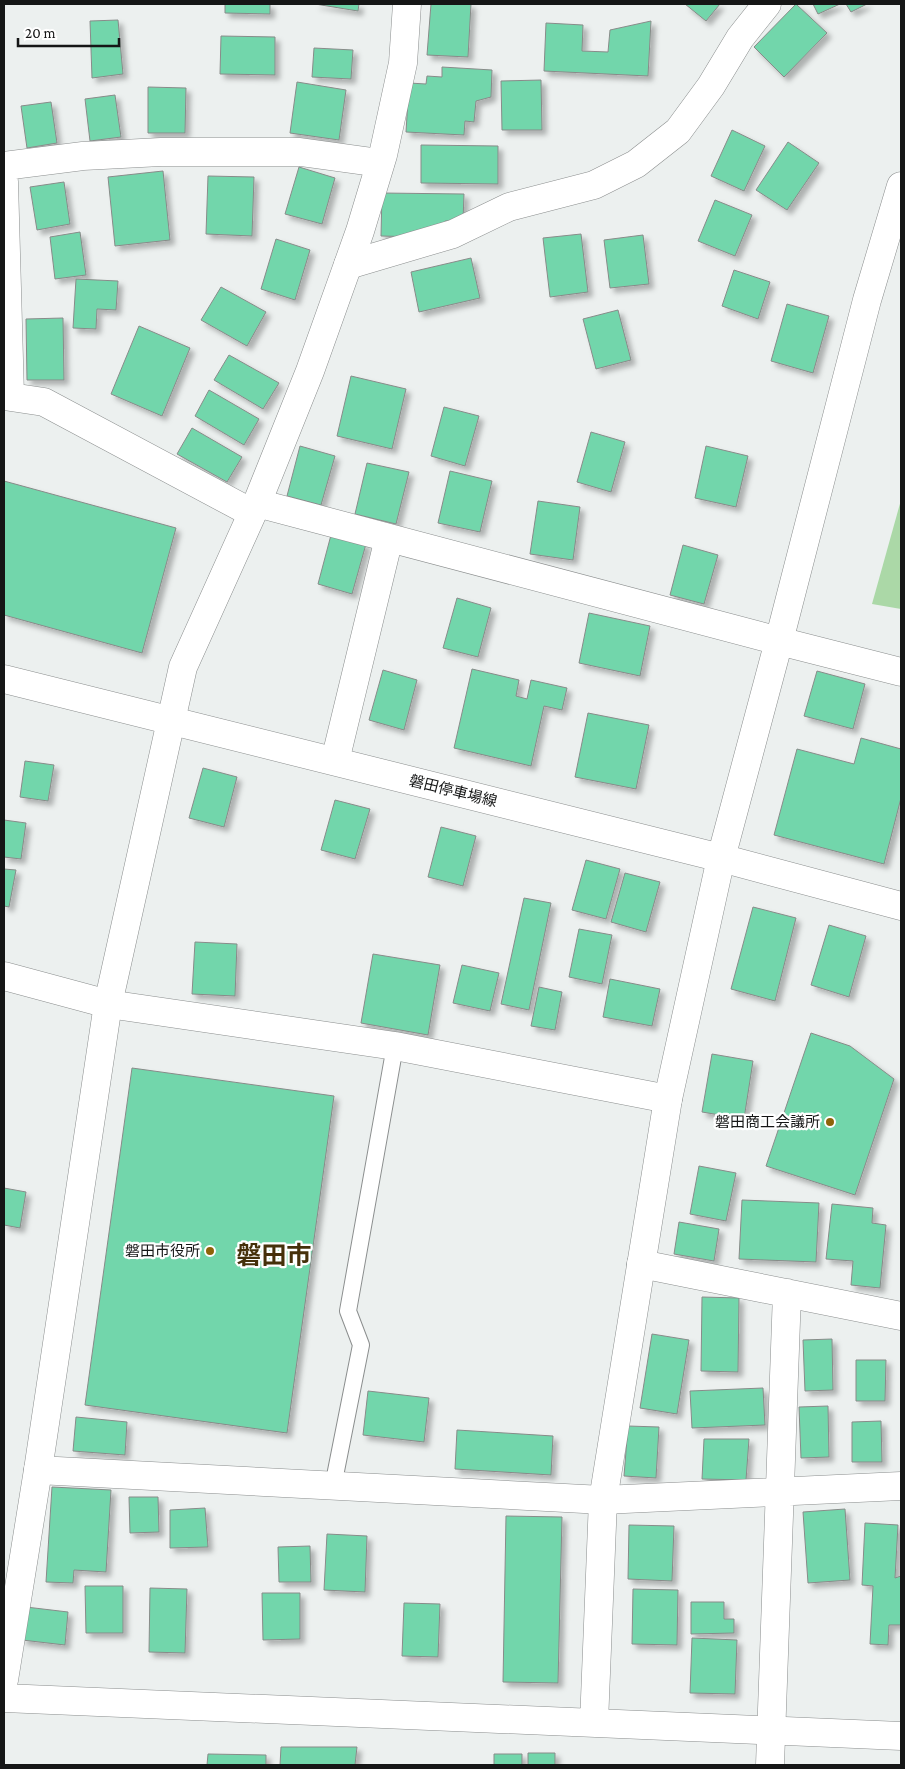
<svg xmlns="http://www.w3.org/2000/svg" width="905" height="1769" font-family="'Crimson Pro','Noto Sans JP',serif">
	<defs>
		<filter id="shadow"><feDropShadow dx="4.5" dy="4.5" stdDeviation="2.5" flood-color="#0004"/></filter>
	</defs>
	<rect width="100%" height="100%" fill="#ecf0ef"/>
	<path fill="#abd8a7" d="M 901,500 L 901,609 L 872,604 Z"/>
	<path fill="#72d6ab" stroke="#888b89" filter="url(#shadow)" d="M 225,4 L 270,4 L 270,14 L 225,13 Z
		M 315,4 L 359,4 L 358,11 Z
		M 431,4 L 471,4 L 468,57 L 427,55 Z
		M 685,4 L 720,4 L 706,21 Z
		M 796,4 L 827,33 L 784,77 L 754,47 Z
		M 813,4 L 840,4 L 818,14 Z
		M 846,4 L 867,4 L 851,12 Z
		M 118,20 L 123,74 L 92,78 L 90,21 Z
		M 651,21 L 648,76 L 544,71 L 546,23 L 583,25 L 582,51 L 608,52 L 610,30 Z
		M 221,36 L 275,37 L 275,75 L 220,74 Z
		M 314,48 L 353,50 L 351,79 L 312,77 Z
		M 442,67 L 492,70 L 491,97 L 476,101 L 474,122 L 465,121 L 464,135 L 406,132 L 409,83 L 426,84 L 427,76 L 442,77 Z
		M 541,80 L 542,130 L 502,130 L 501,81 Z
		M 297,82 L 346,90 L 339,140 L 290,133 Z
		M 148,87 L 186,88 L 185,133 L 148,133 Z
		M 115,95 L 121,137 L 90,141 L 85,99 Z
		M 51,102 L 57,143 L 27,148 L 21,106 Z
		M 732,130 L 765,146 L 744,191 L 711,176 Z
		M 788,142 L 819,163 L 787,210 L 756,190 Z
		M 421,145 L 498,146 L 498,184 L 421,183 Z
		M 299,167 L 335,178 L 322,224 L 285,214 Z
		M 163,171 L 170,240 L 115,246 L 108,177 Z
		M 208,176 L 254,177 L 252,236 L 206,234 Z
		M 64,182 L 70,224 L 37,230 L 30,187 Z
		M 382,193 L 464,194 L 463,221 L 445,221 L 445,231 L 420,237 L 381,236 Z
		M 715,200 L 752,215 L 735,256 L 698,241 Z
		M 80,232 L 86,275 L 55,279 L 50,237 Z
		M 581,234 L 588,292 L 550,297 L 543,238 Z
		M 643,235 L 649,284 L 610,288 L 604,240 Z
		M 276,239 L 310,250 L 295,300 L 261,289 Z
		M 471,258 L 480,298 L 419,312 L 411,272 Z
		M 734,270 L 770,282 L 758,319 L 722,306 Z
		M 76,279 L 118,281 L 116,310 L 97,309 L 96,329 L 73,328 Z
		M 221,287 L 266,312 L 247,346 L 201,320 Z
		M 787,304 L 829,316 L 813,373 L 771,361 Z
		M 618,310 L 631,360 L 596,369 L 583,319 Z
		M 63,318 L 64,380 L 27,380 L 26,319 Z
		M 139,326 L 190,348 L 162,416 L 111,394 Z
		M 229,355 L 279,383 L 263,409 L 214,380 Z
		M 351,376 L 406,389 L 392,449 L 337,436 Z
		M 209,390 L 259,419 L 244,445 L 195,416 Z
		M 444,407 L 479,416 L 465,466 L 431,456 Z
		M 192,428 L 242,457 L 227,482 L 177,454 Z
		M 591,432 L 625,442 L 611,492 L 577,482 Z
		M 300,446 L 335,456 L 321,505 L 287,496 Z
		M 706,446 L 748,456 L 736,507 L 695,498 Z
		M 367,463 L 409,472 L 396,524 L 355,514 Z
		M 450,471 L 492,481 L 480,532 L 438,523 Z
		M 4,481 L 176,528 L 142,653 L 4,615 Z
		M 538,501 L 580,507 L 573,560 L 530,554 Z
		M 331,535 L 366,544 L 352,594 L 318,584 Z
		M 683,545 L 718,555 L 704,604 L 670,595 Z
		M 457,598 L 491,608 L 478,657 L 443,648 Z
		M 589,613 L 650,626 L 640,676 L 579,663 Z
		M 472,669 L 519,680 L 516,696 L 527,699 L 531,680 L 567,688 L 562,710 L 544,706 L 531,766 L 454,748 Z
		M 383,670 L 417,680 L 404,730 L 369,720 Z
		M 817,671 L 865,684 L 853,729 L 804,716 Z
		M 588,713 L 649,725 L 636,789 L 575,777 Z
		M 861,738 L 901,749 L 901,798 L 884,864 L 774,835 L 797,749 L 854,764 Z
		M 25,761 L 54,765 L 48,801 L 20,797 Z
		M 203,768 L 237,777 L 224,827 L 189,818 Z
		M 335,800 L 370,809 L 355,859 L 321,850 Z
		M 4,820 L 26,823 L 21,859 L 4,857 Z
		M 441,827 L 476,836 L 463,886 L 428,877 Z
		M 586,860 L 620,869 L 606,919 L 572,910 Z
		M 4,869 L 16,870 L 9,907 L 4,906 Z
		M 625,873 L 660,882 L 646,932 L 611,922 Z
		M 524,898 L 551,903 L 529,1010 L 501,1004 Z
		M 753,907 L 796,918 L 775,1001 L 731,989 Z
		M 829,925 L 866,936 L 849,997 L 811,985 Z
		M 579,929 L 612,935 L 602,984 L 569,977 Z
		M 195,942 L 237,944 L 235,996 L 192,994 Z
		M 373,954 L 440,965 L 428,1035 L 361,1023 Z
		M 462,965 L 499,973 L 490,1011 L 453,1003 Z
		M 610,979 L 660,989 L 652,1026 L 603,1017 Z
		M 539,987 L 562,992 L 555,1030 L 531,1026 Z
		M 811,1033 L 850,1046 L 894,1079 L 855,1195 L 766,1166 Z
		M 712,1054 L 753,1061 L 744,1119 L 702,1112 Z
		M 132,1068 L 334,1096 L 287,1433 L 85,1405 Z
		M 699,1166 L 736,1173 L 726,1221 L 690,1214 Z
		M 4,1188 L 26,1192 L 20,1228 L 4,1225 Z
		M 742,1200 L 819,1203 L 816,1262 L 739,1259 Z
		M 832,1204 L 873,1208 L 872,1223 L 886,1225 L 880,1288 L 851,1285 L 853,1261 L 826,1259 Z
		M 679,1222 L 719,1229 L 714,1261 L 674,1254 Z
		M 702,1297 L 739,1298 L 738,1372 L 701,1371 Z
		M 652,1334 L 689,1340 L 677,1414 L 640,1408 Z
		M 832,1339 L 833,1390 L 805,1391 L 803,1340 Z
		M 856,1360 L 886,1360 L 885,1401 L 856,1401 Z
		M 763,1388 L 765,1425 L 692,1428 L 690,1391 Z
		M 368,1391 L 429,1398 L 424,1442 L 363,1435 Z
		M 828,1406 L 829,1457 L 801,1458 L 799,1407 Z
		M 76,1417 L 127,1422 L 125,1455 L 73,1451 Z
		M 881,1421 L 882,1462 L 852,1462 L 852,1422 Z
		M 628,1426 L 659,1427 L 656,1478 L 624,1476 Z
		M 457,1430 L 553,1436 L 551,1475 L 455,1469 Z
		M 704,1439 L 749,1439 L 746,1480 L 702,1479 Z
		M 52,1487 L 111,1490 L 106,1572 L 74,1570 L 73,1583 L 46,1582 Z
		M 129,1497 L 158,1497 L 159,1532 L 130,1533 Z
		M 205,1508 L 208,1547 L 170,1548 L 170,1510 Z
		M 845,1509 L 850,1580 L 808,1583 L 803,1512 Z
		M 506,1516 L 562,1517 L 558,1683 L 503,1682 Z
		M 865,1523 L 898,1525 L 895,1578 L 901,1576 L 901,1625 L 889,1625 L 888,1645 L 870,1644 L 873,1586 L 862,1585 Z
		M 629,1525 L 674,1526 L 672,1581 L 628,1579 Z
		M 327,1534 L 367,1536 L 365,1592 L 324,1590 Z
		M 310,1546 L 311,1582 L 279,1582 L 278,1547 Z
		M 85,1586 L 123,1586 L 123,1633 L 86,1633 Z
		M 150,1588 L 187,1589 L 185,1653 L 149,1652 Z
		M 633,1589 L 678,1590 L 677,1645 L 632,1644 Z
		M 262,1593 L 300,1593 L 300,1639 L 263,1640 Z
		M 691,1602 L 724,1602 L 724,1619 L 734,1619 L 734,1633 L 691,1634 Z
		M 404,1603 L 440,1604 L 438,1657 L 402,1656 Z
		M 26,1607 L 68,1612 L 65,1645 L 22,1640 Z
		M 692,1638 L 737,1640 L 735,1694 L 690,1693 Z
		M 281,1747 L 357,1747 L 355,1765 L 280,1765 Z
		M 528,1753 L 555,1753 L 555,1765 L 528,1765 Z
		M 208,1754 L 266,1755 L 266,1765 L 207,1765 Z
		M 494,1754 L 522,1754 L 522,1765 L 494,1765 Z"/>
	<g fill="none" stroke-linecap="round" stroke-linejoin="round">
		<defs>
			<path id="service" d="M 333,1486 L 361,1345 L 348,1311 L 395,1046"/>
			<path id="minor" d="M 4,166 L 83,156 L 161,152 L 300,152 L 380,163
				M 4,182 L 10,396
				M 348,265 L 453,234 L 509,207 L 594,185 L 636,164 L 678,131 L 711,86 L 740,38 L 767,4
				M 4,396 L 44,402 L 252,513
				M 257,503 L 779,641 L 901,672
				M 335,761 L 389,538
				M 4,976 L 108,1004 L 395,1046 L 668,1099
				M 641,1264 L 901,1316
				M 38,1470 L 603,1500 L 901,1486
				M 770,1765 L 787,1293"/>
			<path id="tertiary" d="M 4,1680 L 38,1470 L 108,1004 L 183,667 L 257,503 L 310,371 L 360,231 L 383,155 L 403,63 L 407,4
				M 4,1698 L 901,1736
				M 594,1723 L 603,1500 L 668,1099 L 721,858 L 779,641 L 867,300 L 901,186"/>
			<path id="primary" d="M 4,679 L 721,858 L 901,906"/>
		</defs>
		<use href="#service" stroke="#8b8e8e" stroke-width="18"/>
		<use href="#minor" stroke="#8b8e8e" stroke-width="29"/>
		<use href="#tertiary" stroke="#8b8e8e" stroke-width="29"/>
		<use href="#primary" stroke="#8b8e8e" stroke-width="29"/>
		<use href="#service" stroke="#fff" stroke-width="16"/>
		<use href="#minor" stroke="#fff" stroke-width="28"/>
		<use href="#tertiary" stroke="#fff" stroke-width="28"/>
		<use href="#primary" stroke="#fff" stroke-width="28"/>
	</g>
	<g fill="#8d6308" stroke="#fff" stroke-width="2">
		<circle cx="830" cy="1122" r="5"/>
		<circle cx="210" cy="1251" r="5"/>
	</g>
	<g text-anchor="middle" stroke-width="4.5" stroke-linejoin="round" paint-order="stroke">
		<g font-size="15" fill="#151616" stroke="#fff">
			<text transform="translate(453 791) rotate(14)" y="5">磐田停車場線</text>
		</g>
		<g font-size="15" fill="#151616" stroke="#fff" text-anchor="end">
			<text x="820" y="1127">磐田商工会議所</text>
			<text x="200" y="1256">磐田市役所</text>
		</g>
		<g font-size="25" font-weight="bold" fill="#45300a" stroke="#fff">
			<text x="274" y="1264">磐田市</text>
		</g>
	</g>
	<rect width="905" height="1769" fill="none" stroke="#151616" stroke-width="10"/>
	<path d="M18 38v8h101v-8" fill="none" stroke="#151616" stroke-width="2.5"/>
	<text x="25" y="38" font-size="15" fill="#151616" stroke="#ffffff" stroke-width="4" paint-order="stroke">20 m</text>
</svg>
